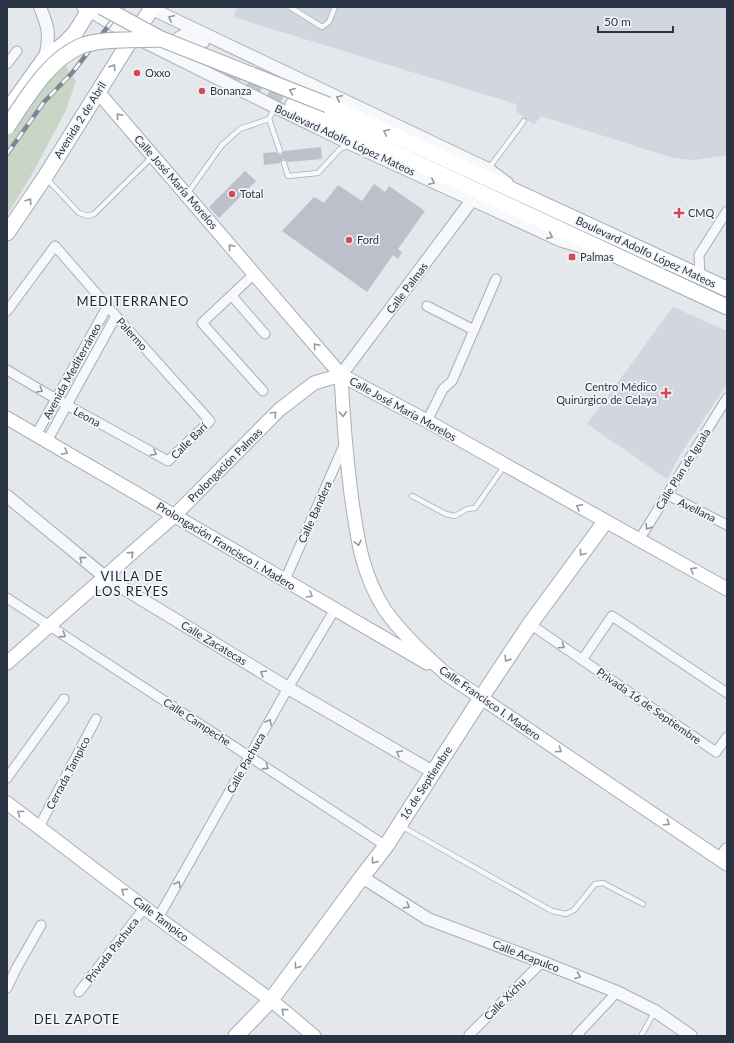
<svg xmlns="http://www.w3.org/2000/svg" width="734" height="1043" font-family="Lato,sans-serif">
	<rect width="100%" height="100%" fill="#e4e7ec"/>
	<path fill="#d2d6de" d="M 238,7 L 727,7 L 727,155 L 694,160 L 673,158 L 541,116 L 534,125 L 517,112 L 516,104 L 233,17 Z
		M 673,307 L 727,331 L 727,384 L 680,455 L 667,479 L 587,424 Z"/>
	<path fill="#c9d6c5" d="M 65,65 L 76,81 L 66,110 L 36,167 L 17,199 L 7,214 L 7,134 L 51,76 Z"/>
	<path fill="#bbc0ca" d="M 321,147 L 322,159 L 288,162 L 286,160 L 283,159 L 280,163 L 264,165 L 263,153 L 276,152 L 278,154 L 281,155 L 284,151 Z
		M 245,171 L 256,181 L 219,218 L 209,207 Z
		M 374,184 L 385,192 L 389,186 L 425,211 L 398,249 L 402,252 L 398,259 L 393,255 L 367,292 L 282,231 L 314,197 L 324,203 L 338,185 L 362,201 Z"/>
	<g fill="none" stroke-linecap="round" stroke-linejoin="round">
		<path stroke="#bfc3cb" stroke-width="15" stroke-dasharray="15 8" stroke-linecap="butt" d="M 228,71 L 293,105"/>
		<defs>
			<path id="service" d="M 290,7 L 322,27 L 329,22 L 335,7
				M 275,107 L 269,119 L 280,151
				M 284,163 L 288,176 L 318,173 L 340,149 L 350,145
				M 489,168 L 524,121
				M 46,178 L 79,213 L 88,216 L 94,214 L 152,157
				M 187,194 L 222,145 L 240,129 L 269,119
				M 412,496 L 446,514 L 455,516 L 467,509 L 475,508 L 505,465
				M 401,826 L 552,911 L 566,914 L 574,910 L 595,884 L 603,883 L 643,904
				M 641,1036 L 655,1011"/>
			<path id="minor" d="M 7,64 L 17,51
				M 254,274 L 202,323 L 263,391
				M 700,277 L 699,255 L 727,211
				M 232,296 L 265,334
				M 427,306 L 474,330
				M 7,311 L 55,246 L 116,316 L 210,421 L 168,461 L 56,399 L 7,370
				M 427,421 L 443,389 L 452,381 L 496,279
				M 36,435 L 107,307
				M 47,441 L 116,316
				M 668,495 L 727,525
				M 639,540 L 727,398
				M 285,580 L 345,443
				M 7,598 L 386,846
				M 530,624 L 716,752 L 727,737
				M 582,660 L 612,616 L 727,693
				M 7,778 L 64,699
				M 39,827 L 96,719
				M 719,858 L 726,848
				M 158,918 L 288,688 L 335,609
				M 7,988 L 16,969 L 41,925
				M 79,992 L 145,907
				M 470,1036 L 469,1035 L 542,962
				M 576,1036 L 617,992"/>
			<path id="tertiary" d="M 40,7 C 49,29 50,34 45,58
				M 83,7 L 133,36 L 275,107 L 351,144 L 562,241 L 590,249
				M 148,7 L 488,169 L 507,183
				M 178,51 L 174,46 L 176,40 L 182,36 L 193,37 L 203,42
				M 341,375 L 472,200
				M 7,496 L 105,577 L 288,688 L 433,772
				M 362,877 L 428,919 L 542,962 L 617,992 L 655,1011 L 691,1036"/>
			<path id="secondary" d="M 98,92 L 341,375 L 427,421 L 727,589
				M 341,375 C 343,415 346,454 351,494 C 357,536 361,573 385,610 C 401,633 425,655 446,674 L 727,864
				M 7,418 L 427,663
				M 7,663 L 175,515 L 279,410 L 314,383 L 341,375
				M 7,803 L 158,918 L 271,1000 L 314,1036"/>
			<path id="primary" d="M 293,105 L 727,307
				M 328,105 L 727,289
				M 7,111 L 45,58 L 63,45 L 75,33 L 91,7
				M 7,233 L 45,177 L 133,36 L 153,7
				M 236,1036 L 271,1000 L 362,877 L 386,846 L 481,698 L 530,624 L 605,522"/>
		</defs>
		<use href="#service" stroke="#a9aeb7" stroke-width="6"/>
		<use href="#minor" stroke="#a9aeb7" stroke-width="11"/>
		<use href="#tertiary" stroke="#a9aeb7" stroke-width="14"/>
		<use href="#secondary" stroke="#a9aeb7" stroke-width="15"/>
		<use href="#primary" stroke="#a3abb8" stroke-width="17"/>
		<use href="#service" stroke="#f7f8fa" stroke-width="4.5"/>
		<use href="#minor" stroke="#f7f8fa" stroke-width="9"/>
		<use href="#tertiary" stroke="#f7f8fa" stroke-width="12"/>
		<use href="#secondary" stroke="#fff" stroke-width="13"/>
		<use href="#primary" stroke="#fff" stroke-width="15"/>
		<defs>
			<path id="rail" d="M 7,154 L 44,102 L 72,73 L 123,7"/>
		</defs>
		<use href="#rail" stroke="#7d8696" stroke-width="4.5"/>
		<use href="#rail" stroke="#f4f6f9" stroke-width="3" stroke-dasharray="9" stroke-linecap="butt"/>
		<defs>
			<path id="primary-bridge" d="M 102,7 L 161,39 L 328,105
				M 7,127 C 26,99 48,60 81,46 C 101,38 138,40 160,39"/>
		</defs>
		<use href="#primary-bridge" stroke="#a3abb8" stroke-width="17" stroke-linecap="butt"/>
		<use href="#primary-bridge" stroke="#fff" stroke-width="15"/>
	</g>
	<defs><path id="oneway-chevron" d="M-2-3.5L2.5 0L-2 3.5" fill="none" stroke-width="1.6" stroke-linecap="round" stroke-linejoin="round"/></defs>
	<g stroke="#9196a0">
		<use href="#oneway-chevron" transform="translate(171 18) rotate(-155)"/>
		<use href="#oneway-chevron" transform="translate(339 98) rotate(-155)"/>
		<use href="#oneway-chevron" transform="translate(432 182) rotate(25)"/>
		<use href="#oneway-chevron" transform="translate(550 236) rotate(24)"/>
		<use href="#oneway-chevron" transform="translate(40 390) rotate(31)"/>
		<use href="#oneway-chevron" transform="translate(154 453) rotate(29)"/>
		<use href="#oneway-chevron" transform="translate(648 527) rotate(122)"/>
		<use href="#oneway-chevron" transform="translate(82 559) rotate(-140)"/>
		<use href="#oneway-chevron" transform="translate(63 635) rotate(33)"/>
		<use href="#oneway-chevron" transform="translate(562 646) rotate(34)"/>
		<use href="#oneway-chevron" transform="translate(263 673) rotate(-149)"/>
		<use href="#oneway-chevron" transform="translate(269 722) rotate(-61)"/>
		<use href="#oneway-chevron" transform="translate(399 753) rotate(-150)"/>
		<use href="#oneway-chevron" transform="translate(266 767) rotate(33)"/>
		<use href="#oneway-chevron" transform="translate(178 884) rotate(-60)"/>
		<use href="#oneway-chevron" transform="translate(407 906) rotate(32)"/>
		<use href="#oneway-chevron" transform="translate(578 976) rotate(22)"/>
	</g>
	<g stroke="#959aa2">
		<use href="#oneway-chevron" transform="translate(113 67) rotate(-58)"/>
		<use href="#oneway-chevron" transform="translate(292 91) rotate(-158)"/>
		<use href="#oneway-chevron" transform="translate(119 116) rotate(-131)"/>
		<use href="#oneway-chevron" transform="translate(386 132) rotate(-155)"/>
		<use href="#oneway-chevron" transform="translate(29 201) rotate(-56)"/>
		<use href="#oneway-chevron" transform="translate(231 247) rotate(-131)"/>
		<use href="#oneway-chevron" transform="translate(316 346) rotate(-131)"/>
		<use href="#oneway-chevron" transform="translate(274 414) rotate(-45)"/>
		<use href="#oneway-chevron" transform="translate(343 414) rotate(87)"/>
		<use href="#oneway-chevron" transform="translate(65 452) rotate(30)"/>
		<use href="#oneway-chevron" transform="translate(579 507) rotate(-151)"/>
		<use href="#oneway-chevron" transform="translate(358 543) rotate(77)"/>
		<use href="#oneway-chevron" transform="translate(582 553) rotate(126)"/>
		<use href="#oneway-chevron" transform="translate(131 554) rotate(-42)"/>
		<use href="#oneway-chevron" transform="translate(693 570) rotate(-151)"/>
		<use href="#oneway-chevron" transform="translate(310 595) rotate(30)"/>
		<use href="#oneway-chevron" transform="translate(507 659) rotate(124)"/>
		<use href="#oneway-chevron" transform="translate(559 750) rotate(34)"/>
		<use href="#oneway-chevron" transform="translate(20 813) rotate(-143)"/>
		<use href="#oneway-chevron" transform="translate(667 823) rotate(34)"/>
		<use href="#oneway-chevron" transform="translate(374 861) rotate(129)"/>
		<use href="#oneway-chevron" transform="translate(124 891) rotate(-143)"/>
		<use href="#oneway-chevron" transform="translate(297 966) rotate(126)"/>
		<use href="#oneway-chevron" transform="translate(284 1011) rotate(-140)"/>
	</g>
	<g fill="#d1495b" stroke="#f4f6f9" stroke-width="1.5">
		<circle cx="137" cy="73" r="4"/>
		<circle cx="202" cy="91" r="4"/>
		<circle cx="232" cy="194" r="4"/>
		<path d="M677 207h4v4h4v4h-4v4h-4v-4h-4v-4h4z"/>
		<circle cx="349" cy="240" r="4"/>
		<rect x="568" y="253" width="8" height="8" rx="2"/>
		<path d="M664 387h4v4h4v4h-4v4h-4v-4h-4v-4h4z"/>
	</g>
	<g text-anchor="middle" stroke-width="3.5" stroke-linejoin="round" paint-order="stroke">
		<g font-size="11" fill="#2b3445" stroke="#f4f6f9" text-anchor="start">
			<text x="145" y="77">Oxxo</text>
			<text x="210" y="95">Bonanza</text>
			<text x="240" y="198">Total</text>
			<text x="688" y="217">CMQ</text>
			<text x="357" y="244">Ford</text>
			<text x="580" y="261">Palmas</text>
			<text x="657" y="391" text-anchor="end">Centro Médico<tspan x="657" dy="13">Quirúrgico de Celaya</tspan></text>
		</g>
		<g font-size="11" fill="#2b3445" stroke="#f4f6f9">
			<text transform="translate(80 120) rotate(-58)" y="4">Avenida 2 de Abril</text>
			<text transform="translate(345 140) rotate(25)" y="4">Boulevard Adolfo López Mateos</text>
			<text transform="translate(176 182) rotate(49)" y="4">Calle José María Morelos</text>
			<text transform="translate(646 252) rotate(25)" y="4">Boulevard Adolfo López Mateos</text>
			<text transform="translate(407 288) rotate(-53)" y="4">Calle Palmas</text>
			<text transform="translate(132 334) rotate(48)" y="4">Palermo</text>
			<text transform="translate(72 371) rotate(-61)" y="4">Avenida Mediterráneo</text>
			<text transform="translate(403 409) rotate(29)" y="4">Calle José María Morelos</text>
			<text transform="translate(87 417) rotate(29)" y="4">Leona</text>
			<text transform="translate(189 441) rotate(-45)" y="4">Calle Barí</text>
			<text transform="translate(225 465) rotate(-45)" y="4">Prolongación Palmas</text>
			<text transform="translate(683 469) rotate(-58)" y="4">Calle Plan de Iguala</text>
			<text transform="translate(697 510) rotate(26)" y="4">Avellana</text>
			<text transform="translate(315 512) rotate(-66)" y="4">Calle Bandera</text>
			<text transform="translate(226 546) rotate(31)" y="4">Prolongación Francisco I. Madero</text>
			<text transform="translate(214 643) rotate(31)" y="4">Calle Zacatecas</text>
			<text transform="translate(490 703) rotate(35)" y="4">Calle Francisco I. Madero</text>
			<text transform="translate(649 706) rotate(35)" y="4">Privada 16 de Septiembre</text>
			<text transform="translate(197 722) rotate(33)" y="4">Calle Campeche</text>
			<text transform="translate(246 763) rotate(-61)" y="4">Calle Pachuca</text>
			<text transform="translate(68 773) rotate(-62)" y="4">Cerrada Tampico</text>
			<text transform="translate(426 783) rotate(-57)" y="4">16 de Septiembre</text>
			<text transform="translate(161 919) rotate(37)" y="4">Calle Tampico</text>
			<text transform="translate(112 950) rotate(-52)" y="4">Privada Pachuca</text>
			<text transform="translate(526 956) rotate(21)" y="4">Calle Acapulco</text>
			<text transform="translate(505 999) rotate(-45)" y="4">Calle Xichu</text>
		</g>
		<g font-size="13" letter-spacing="1" fill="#1d2536" stroke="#f4f6f9">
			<text x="133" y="306">MEDITERRANEO</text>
			<text x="132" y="581">VILLA DE<tspan x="132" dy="15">LOS REYES</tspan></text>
			<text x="77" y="1024">DEL ZAPOTE</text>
		</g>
	</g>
	<rect width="734" height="1043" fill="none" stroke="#2b3445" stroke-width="16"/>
	<path d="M598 26v6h75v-6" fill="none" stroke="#2b3445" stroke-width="2"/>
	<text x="604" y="26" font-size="12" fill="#2b3445" stroke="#f4f6f9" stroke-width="3" paint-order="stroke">50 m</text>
</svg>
